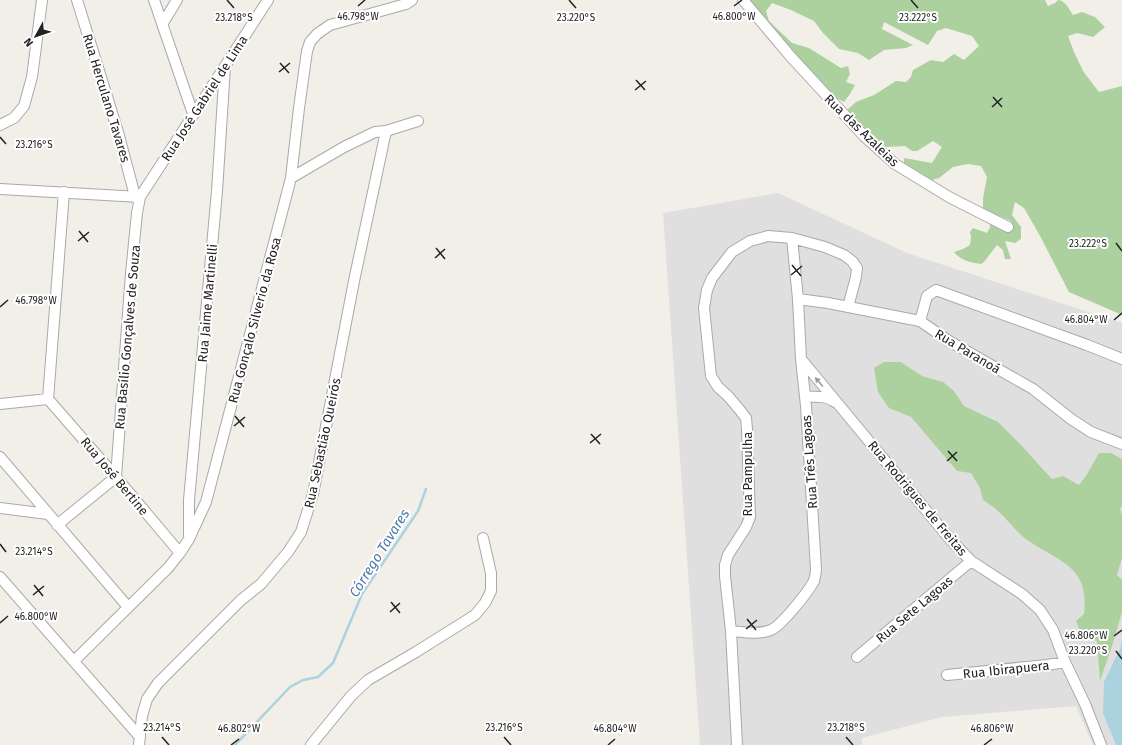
<svg xmlns="http://www.w3.org/2000/svg" width="1122" height="745" font-family="'Fira Sans',sans-serif">
	<rect width="100%" height="100%" fill="#f2efe9"/>
	<path fill="#e0dfdf" d="M 778,193 L 907,253 L 1122,323 L 1122,745 L 1093,745 L 1076,706 L 942,717 L 862,738 L 862,745 L 700,745 L 663,213 Z"/>
	<path fill="#add19e" d="M 748,0 L 1045,0 L 1048,6 L 1055,3 L 1058,0 C 1065,0 1069,9 1073,15 L 1082,12 L 1095,17 L 1105,27 L 1093,37 L 1077,33 L 1068,36 L 1074,52 L 1083,71 L 1099,92 L 1122,86 L 1122,315 L 1069,292 L 1039,234 L 1024,208 L 1015,202 L 1012,215 L 1021,227 L 1021,239 L 1015,243 L 1005,241 L 1011,259 L 1005,259 L 1003,250 L 997,245 L 984,262 L 981,264 C 969,262 962,261 954,252 L 963,249 L 970,245 L 971,237 L 970,232 L 973,228 L 987,233 L 990,227 L 990,223 L 1013,227 L 1011,221 L 983,209 L 983,198 L 987,177 L 981,166 L 968,164 L 953,167 L 939,178 L 932,180 L 904,163 L 904,158 L 932,163 L 942,147 L 933,141 L 917,151 L 912,151 L 905,146 L 886,147 L 867,130 L 847,110 L 856,102 L 874,95 L 896,81 L 906,82 L 911,77 L 913,70 L 931,60 L 943,62 L 954,54 L 964,60 L 979,46 L 972,36 L 946,28 L 937,31 L 928,45 L 884,22 L 882,29 L 913,45 L 906,48 L 884,50 L 869,60 L 858,53 L 839,49 L 823,33 L 814,21 L 791,10 L 772,3 L 766,11 L 769,21 L 792,43 L 809,48 L 841,68 L 848,66 L 850,74 L 846,82 L 855,85 L 850,94 L 844,102 L 833,96 Z
		M 884,362 L 901,362 L 922,376 L 943,382 L 954,391 L 964,406 L 998,422 L 1022,446 L 1039,465 L 1052,479 L 1063,476 L 1079,485 L 1086,476 L 1099,453 L 1111,453 L 1122,459 L 1122,506 L 1120,509 L 1122,516 L 1122,558 L 1117,575 L 1122,580 L 1122,612 L 1112,646 L 1100,681 L 1097,641 L 1082,636 L 1076,621 L 1084,614 C 1090,565 1058,562 1026,539 C 1016,532 1009,521 1000,513 C 995,508 989,504 983,500 L 980,488 L 971,473 L 957,471 L 911,417 L 889,408 L 878,392 L 874,368 Z"/>
	<path fill="#aad3df" d="M 1122,639 L 1122,745 L 1116,745 L 1103,713 L 1104,682 L 1120,649 Z"/>
	<g fill="none" stroke-linecap="round" stroke-linejoin="round">
		<path stroke="#aad3df" stroke-width="2.5" d="M 235,745 L 290,687 L 303,680 L 318,677 L 333,663 L 362,594 L 418,511 L 426,489"/>
		<defs>
			<path id="minor" d="M 77,0 L 118,132 L 135,196
				M 154,0 L 193,114
				M 743,0 L 791,57 L 864,136 L 895,164 L 949,197 L 1008,227
				M 163,23 L 177,0
				M 0,125 L 14,118 L 24,106 L 32,77 L 42,0
				M 291,178 L 344,147 L 375,132 L 386,131 L 418,121
				M 0,189 L 140,197
				M 798,299 L 828,303 L 920,321 L 949,341 L 1033,389 L 1071,419 L 1091,432 L 1122,444
				M 920,321 L 927,296 L 936,290 L 1087,345 L 1122,359
				M 801,359 L 949,538 L 971,561 L 1022,594 L 1040,610 L 1053,630 L 1065,662 L 1085,704 L 1101,745
				M 805,397 C 816,397 825,395 835,402
				M 48,399 L 64,192
				M 48,399 L 116,477 L 180,553
				M 0,404 L 48,399
				M 0,457 L 128,607
				M 116,477 L 131,273 L 137,213 L 140,197 L 268,0
				M 0,508 L 48,514
				M 57,525 L 116,477
				M 189,536 L 189,500 L 217,191 L 225,67
				M 0,577 L 140,737
				M 731,631 C 743,632 759,635 771,630 C 782,625 808,592 814,581 C 815,577 816,573 816,569 L 806,406 L 801,359 L 798,299 L 792,238
				M 857,657 L 971,561
				M 74,661 L 168,568 L 180,553 L 189,539 L 206,502 L 291,178 L 299,108 L 307,51 L 310,42 L 317,34 L 330,25 L 406,4 L 412,0
				M 947,675 L 1047,665 L 1065,662
				M 139,745 L 142,716 L 147,699 L 158,683 L 241,600 L 261,584 L 288,552 L 301,532 L 313,494 L 354,281 L 386,131
				M 311,745 L 351,696 L 368,680 L 416,652 L 475,615 L 485,603 L 491,591 L 491,573 L 483,538
				M 737,745 L 731,631 L 725,576 L 725,565 L 728,555 L 746,527 L 750,517 L 747,429 L 746,418 L 739,409 L 728,396 L 718,387 L 711,376 L 704,308 L 707,290 L 712,278 L 732,252 L 750,241 L 768,236 L 792,238 L 825,247 L 844,255 L 852,261 L 857,268 L 856,277 L 848,307"/>
		</defs>
		<use href="#minor" stroke="#a9a9a9" stroke-width="12"/>
		<use href="#minor" stroke="#fff" stroke-width="10"/>
	</g>
	<defs><path id="oneway-solid" d="M-6-.8H1V-3.2L6.5 0L1 3.2V.8H-6Z"/></defs>
	<use fill="#9c9c9c" href="#oneway-solid" transform="translate(819 382) rotate(-131)"/>
	<path fill="none" stroke="#222" stroke-width="1.5" d="M 227,0 L 234,8M 569,0 L 576,8M 911,0 L 918,8M 358,6 L 365,0M 734,6 L 742,0M 280,63 L 289,73M 279,72 L 290,63M 636,80 L 645,90M 635,90 L 646,81M 993,97 L 1002,107M 992,107 L 1002,98M 0,137 L 6,144M 79,231 L 88,242M 78,241 L 89,232M 1116,243 L 1122,251M 436,248 L 445,259M 435,258 L 445,249M 792,265 L 801,276M 791,275 L 802,266M 0,307 L 8,300M 1114,320 L 1122,313M 235,416 L 244,427M 234,426 L 245,417M 591,434 L 600,444M 590,443 L 601,434M 948,451 L 957,461M 947,461 L 957,452M 0,544 L 6,552M 34,585 L 43,596M 33,595 L 44,586M 391,602 L 400,613M 390,612 L 400,603M 747,619 L 756,630M 0,623 L 8,616M 746,629 L 757,620M 1114,636 L 1122,630M 1116,651 L 1122,659M 162,737 L 169,745M 504,737 L 511,745M 846,737 L 853,745M 231,745 L 239,739M 608,745 L 615,739M 984,745 L 992,739"/>
	<g text-anchor="middle" stroke-width="4" stroke-linejoin="round" paint-order="stroke">
		<g font-size="13" fill="#222" stroke="#fff">
			<text transform="translate(107 98) rotate(73)" y="5">Rua Herculano Tavares</text>
			<text transform="translate(204 98) rotate(-57)" y="5">Rua José Gabriel de Lima</text>
			<text transform="translate(862 130) rotate(44)" y="5">Rua das Azaleias</text>
			<text transform="translate(207 303) rotate(-85)" y="5">Rua Jaime Martinelli</text>
			<text transform="translate(254 320) rotate(-75)" y="5">Rua Gonçalo Silverio da Rosa</text>
			<text transform="translate(127 337) rotate(-85)" y="5">Rua Basílio Gonçalves de Souza</text>
			<text transform="translate(968 351) rotate(31)" y="5">Rua Paranoá</text>
			<text transform="translate(322 443) rotate(-78)" y="5">Rua Sebastião Queirós</text>
			<text transform="translate(809 462) rotate(-94)" y="5">Rua Três Lagoas</text>
			<text transform="translate(747 474) rotate(-90)" y="5">Rua Pampulha</text>
			<text transform="translate(115 476) rotate(50)" y="5">Rua José Bertine</text>
			<text transform="translate(918 498) rotate(50)" y="5">Rua Rodrigues de Freitas</text>
			<text transform="translate(914 609) rotate(-40)" y="5">Rua Sete Lagoas</text>
			<text transform="translate(1006 669) rotate(-6)" y="5">Rua Ibirapuera</text>
		</g>
		<g font-size="14" font-style="italic" fill="#4a7aab" stroke="#fff">
			<text transform="translate(379 553) rotate(-58)" y="5">Córrego Tavares</text>
		</g>
	</g>
	<g font-size="10" text-anchor="middle" fill="#222" stroke="#fff" stroke-width="4" stroke-linejoin="round" paint-order="stroke">
		<text x="358" y="20">46.798°W</text>
		<text x="734" y="20">46.800°W</text>
		<text x="234" y="21">23.218°S</text>
		<text x="576" y="21">23.220°S</text>
		<text x="918" y="21">23.222°S</text>
		<text x="34" y="148">23.216°S</text>
		<text x="1088" y="247">23.222°S</text>
		<text x="36" y="304">46.798°W</text>
		<text x="1086" y="323">46.804°W</text>
		<text x="34" y="555">23.214°S</text>
		<text x="36" y="620">46.800°W</text>
		<text x="1086" y="639">46.806°W</text>
		<text x="1088" y="654">23.220°S</text>
		<text x="162" y="731">23.214°S</text>
		<text x="504" y="731">23.216°S</text>
		<text x="846" y="731">23.218°S</text>
		<text x="239" y="732">46.802°W</text>
		<text x="615" y="732">46.804°W</text>
		<text x="992" y="732">46.806°W</text>
	</g>
	<g transform="translate(36 36) rotate(230)" stroke="#ffffff" stroke-width="3" paint-order="stroke">
	<path d="M0-3L7 15L0 10L-7 15Z" fill="#222222"/>
	<text y="-6" font-size="11" font-weight="bold" text-anchor="middle" fill="#222222">N</text>
	</g>
</svg>
